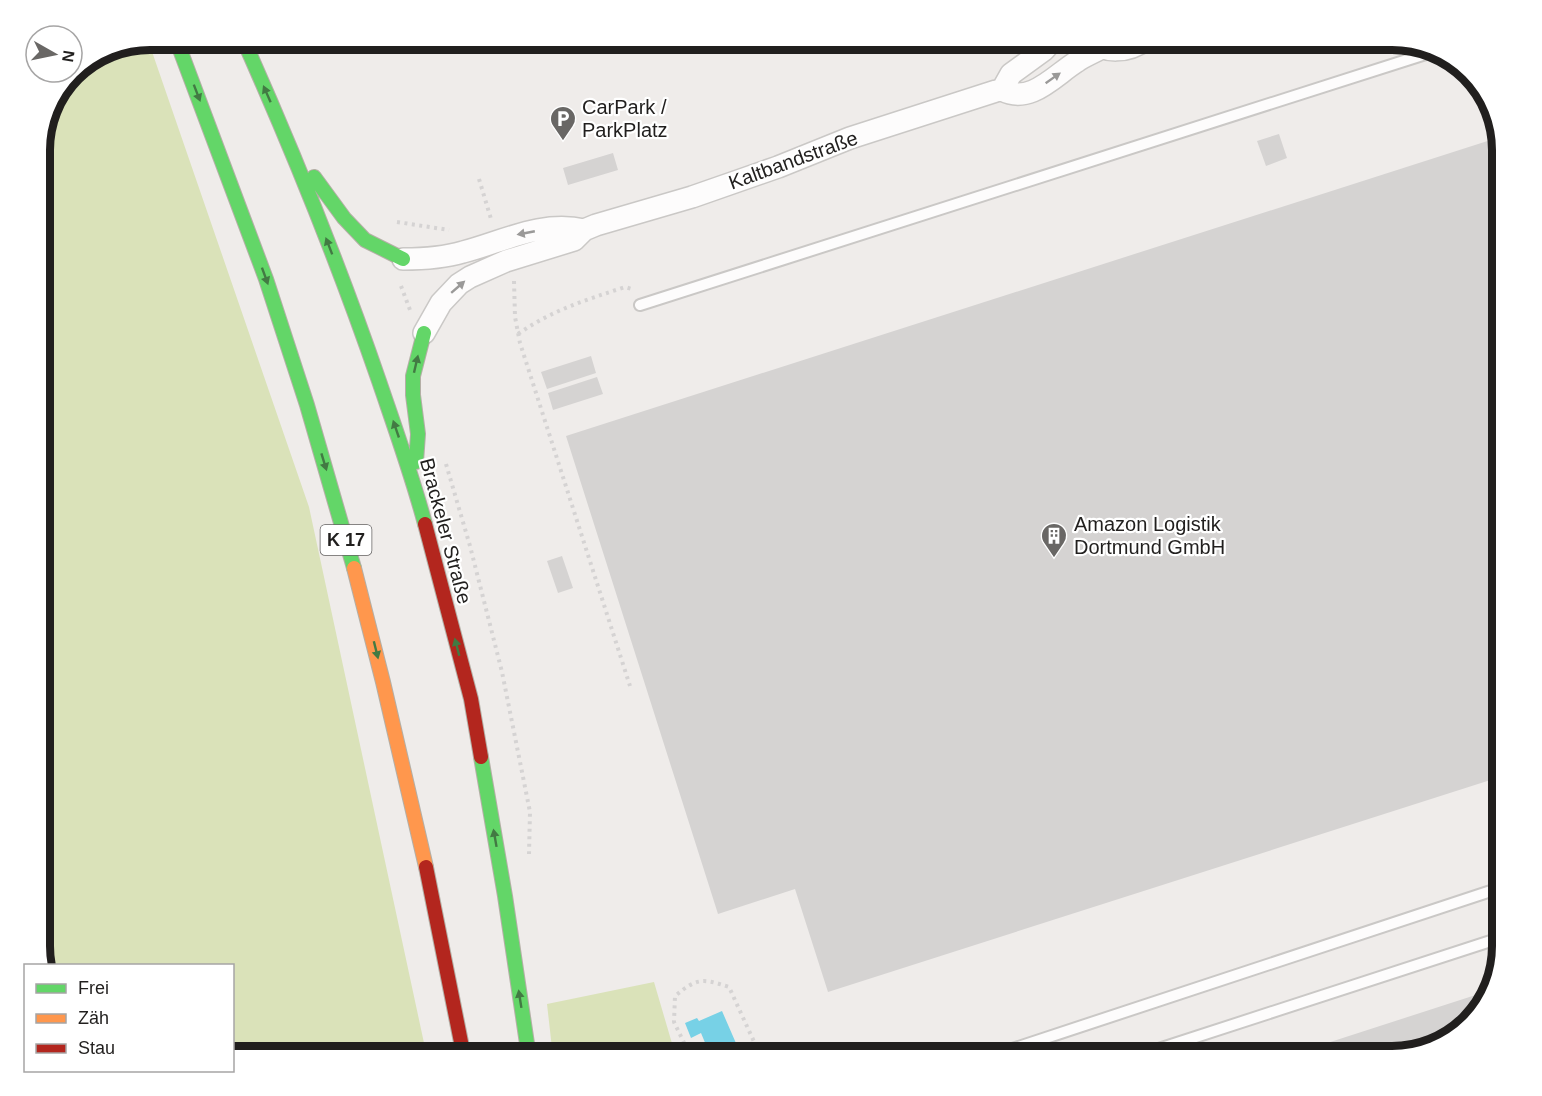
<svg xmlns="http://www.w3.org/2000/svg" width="1542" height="1096" font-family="Helvetica,sans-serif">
	<rect width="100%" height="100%" fill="#efecea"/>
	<path fill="#dae2b9" d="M 148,40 L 309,507 L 427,1057 L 261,1057 L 233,1051 L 232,966 L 43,965 L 39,954 L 39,142 L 50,101 L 76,67 Z
		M 654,982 L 676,1057 L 553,1057 L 547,1004 Z"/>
	<path fill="#77d1e6" d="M 722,1011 L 742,1057 L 711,1057 L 701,1033 L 691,1038 L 685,1023 L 697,1018 L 699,1021 Z"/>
	<path fill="#d5d3d2" d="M 1279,134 L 1287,158 L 1266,166 L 1257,141 Z
		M 1500,137 L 1503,149 L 1503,776 L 828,992 L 795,889 L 718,914 L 566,436 Z
		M 613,153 L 618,170 L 568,185 L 563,168 Z
		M 591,356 L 596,373 L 547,389 L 541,372 Z
		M 597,377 L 603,394 L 553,410 L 548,393 Z
		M 562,556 L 573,588 L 558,593 L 547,561 Z
		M 1488,991 L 1480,1014 L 1442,1045 L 1393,1057 L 1284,1057 Z"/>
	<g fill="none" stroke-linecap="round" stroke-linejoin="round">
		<defs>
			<path id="lane" d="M 640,305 L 1432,52
				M 988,1057 L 1503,887
				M 1134,1057 L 1503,937"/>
			<path id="street" d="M 1086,39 C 1105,54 1128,53 1147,39
				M 1002,90 L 1011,74 L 1044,50 L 1054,39
				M 403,259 C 424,259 443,258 463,252 C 502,242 542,220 584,230
				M 424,333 L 441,303 L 459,284 L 470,277 L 506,261 L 574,240 L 584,230 L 596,225 L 692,197 L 778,167 L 850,138 L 996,91 L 1002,90 C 1030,105 1054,76 1076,62 C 1084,56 1093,53 1101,48"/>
			<path id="fast" d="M 176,39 L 266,279 L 307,405 L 354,568
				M 243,39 C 293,151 339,265 379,381 C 395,428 412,475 425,524
				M 314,177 L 344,218 L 365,240 L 403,259
				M 416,462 L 418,434 L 413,395 L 413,376 L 424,333
				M 481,757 L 505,896 L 529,1057"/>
			<path id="slow" d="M 354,568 L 383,682 L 426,867"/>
			<path id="jam" d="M 425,524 L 471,699 L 481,757
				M 426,867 L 464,1057"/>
		</defs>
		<use href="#lane" stroke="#cac8c6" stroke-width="14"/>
		<use href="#street" stroke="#cac8c6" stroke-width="24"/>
		<use href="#fast" stroke="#b4afa6" stroke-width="16"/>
		<use href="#slow" stroke="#b4afa6" stroke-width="16"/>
		<use href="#jam" stroke="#b4afa6" stroke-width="16"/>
		<path stroke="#d5d3d3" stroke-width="4" stroke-dasharray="3 4.5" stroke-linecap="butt" d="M 479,179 L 491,219
			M 397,222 L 449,230
			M 514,281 L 515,317 L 520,343 L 630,686
			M 401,286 L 410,310
			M 518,334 C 552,310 586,300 625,287 L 632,289
			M 446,464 L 470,546 L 502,672 L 530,812 L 529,854
			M 691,1057 L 674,1022 L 675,996 C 697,978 702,978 729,987 L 761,1057"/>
		<use href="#lane" stroke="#fdfcfc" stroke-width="10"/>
		<use href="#street" stroke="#fdfcfc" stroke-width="21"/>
		<use href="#fast" stroke="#63d668" stroke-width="14"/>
		<use href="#slow" stroke="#ff974d" stroke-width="14"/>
		<use href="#jam" stroke="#b3261e" stroke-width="14"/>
	</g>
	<defs><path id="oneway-solid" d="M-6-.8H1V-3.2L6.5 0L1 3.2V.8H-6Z" transform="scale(1.5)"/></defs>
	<g fill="#9a9998">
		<use href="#oneway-solid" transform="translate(1053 78) rotate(-35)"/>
		<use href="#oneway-solid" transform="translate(526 233) rotate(169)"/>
		<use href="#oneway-solid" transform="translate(458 287) rotate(-41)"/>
	</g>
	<g fill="#427a43">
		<use href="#oneway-solid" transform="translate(197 93) rotate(69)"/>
		<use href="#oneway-solid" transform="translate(267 94) rotate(-114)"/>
		<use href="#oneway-solid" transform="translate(329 246) rotate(-111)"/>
		<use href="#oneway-solid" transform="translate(265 276) rotate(70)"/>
		<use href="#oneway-solid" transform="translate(416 364) rotate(-77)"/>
		<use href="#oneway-solid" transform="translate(396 429) rotate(-109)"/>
		<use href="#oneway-solid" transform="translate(324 462) rotate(73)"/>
		<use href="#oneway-solid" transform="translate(457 647) rotate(-105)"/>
		<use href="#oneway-solid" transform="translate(376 650) rotate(76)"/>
		<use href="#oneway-solid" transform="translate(495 838) rotate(-100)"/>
		<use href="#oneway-solid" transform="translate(520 999) rotate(-99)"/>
	</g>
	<defs>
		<symbol id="parking-pin" viewBox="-11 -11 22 30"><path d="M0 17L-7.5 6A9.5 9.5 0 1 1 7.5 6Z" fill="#696765" stroke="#fff"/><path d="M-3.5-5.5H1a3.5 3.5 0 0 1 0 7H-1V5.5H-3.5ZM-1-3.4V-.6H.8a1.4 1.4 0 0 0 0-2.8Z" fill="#fff"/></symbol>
		<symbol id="building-pin" viewBox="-11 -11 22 30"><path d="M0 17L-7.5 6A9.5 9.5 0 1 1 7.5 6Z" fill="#696765" stroke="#fff"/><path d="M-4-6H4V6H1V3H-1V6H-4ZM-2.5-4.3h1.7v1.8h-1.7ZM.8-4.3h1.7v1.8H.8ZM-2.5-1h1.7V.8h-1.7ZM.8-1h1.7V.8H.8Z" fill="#fff"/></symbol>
	</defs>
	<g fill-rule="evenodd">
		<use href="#parking-pin" x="548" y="104" width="30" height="40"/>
		<use href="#building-pin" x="1039" y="521" width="30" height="40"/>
	</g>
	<g text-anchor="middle" stroke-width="4.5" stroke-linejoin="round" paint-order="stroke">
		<rect fill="#fff" stroke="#646262" stroke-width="1.5" x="320.5" y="525" width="51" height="30" rx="4.5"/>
		<g font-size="18" font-weight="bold" fill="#211f1e">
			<text x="346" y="546">K 17</text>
		</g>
		<g font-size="20" fill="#211f1e" stroke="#fff" text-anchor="start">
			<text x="582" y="114">CarPark /<tspan x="582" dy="23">ParkPlatz</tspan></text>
			<text x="1074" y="531">Amazon Logistik<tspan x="1074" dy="23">Dortmund GmbH</tspan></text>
		</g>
		<g font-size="20" fill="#211f1e" stroke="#fff">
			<text transform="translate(793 160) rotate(-20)" y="7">Kaltbandstraße</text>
			<text transform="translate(446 531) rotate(75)" y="7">Brackeler Straße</text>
		</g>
	</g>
	<path d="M0 0H1542V1096H0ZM150 50H1392A100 100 0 0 1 1492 150V946A100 100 0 0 1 1392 1046H150A100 100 0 0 1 50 946V150A100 100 0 0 1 150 50Z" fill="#fff" fill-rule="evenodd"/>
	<path fill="none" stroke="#211f1e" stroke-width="8" d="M150 50H1392A100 100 0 0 1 1492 150V946A100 100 0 0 1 1392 1046H150A100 100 0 0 1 50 946V150A100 100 0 0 1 150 50Z"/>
	<rect x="24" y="964" width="210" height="108" fill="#ffffff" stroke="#a6a5a5" stroke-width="1.5"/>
	<rect x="36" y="984" width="30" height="9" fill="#63d668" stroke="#a6a5a5" stroke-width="1.5"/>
	<text x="78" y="994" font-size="18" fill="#211f1e">Frei</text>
	<rect x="36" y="1014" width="30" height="9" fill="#ff974d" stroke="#a6a5a5" stroke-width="1.5"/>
	<text x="78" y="1024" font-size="18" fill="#211f1e">Zäh</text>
	<rect x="36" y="1044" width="30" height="9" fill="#b3261e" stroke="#a6a5a5" stroke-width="1.5"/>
	<text x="78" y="1054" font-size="18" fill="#211f1e">Stau</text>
	<g transform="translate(54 54) rotate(99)"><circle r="28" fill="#ffffff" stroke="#a6a5a5" stroke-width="1.5"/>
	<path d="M0-4.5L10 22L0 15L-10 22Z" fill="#696765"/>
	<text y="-9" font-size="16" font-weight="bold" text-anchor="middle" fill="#211f1e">N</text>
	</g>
</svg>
